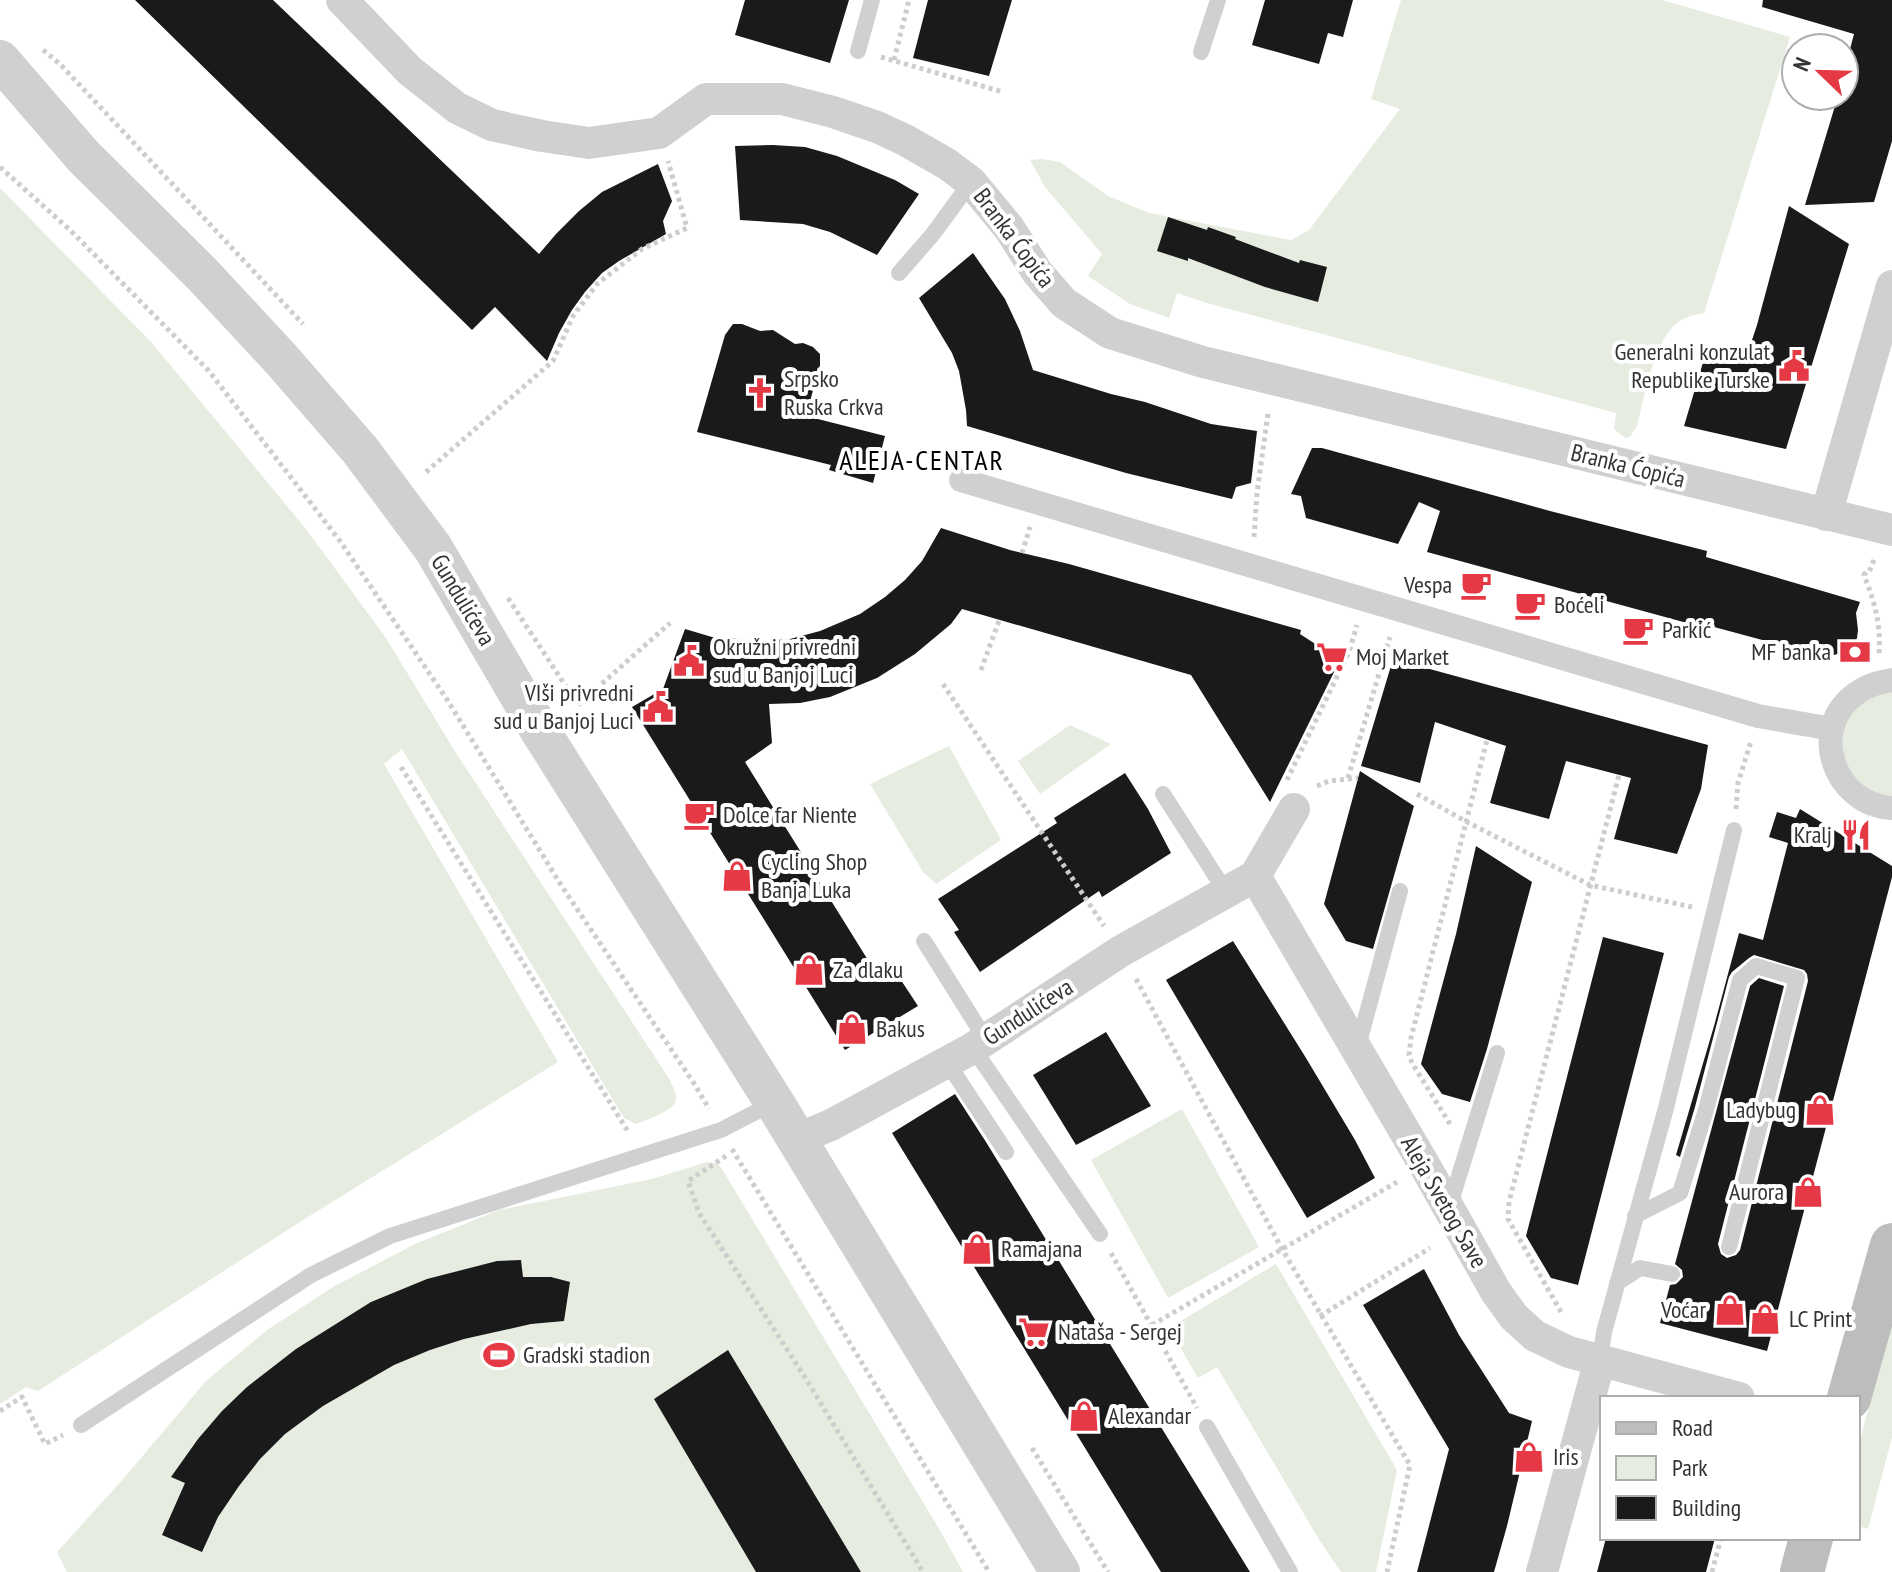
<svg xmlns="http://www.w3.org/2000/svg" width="1892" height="1572" font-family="'PT Sans Narrow',sans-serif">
	<rect width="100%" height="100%" fill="#fff"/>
	<path fill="#e6ecdf" d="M 1401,0 L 1662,0 L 1790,37 L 1704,313 C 1693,315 1683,317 1675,325 C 1654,343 1644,398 1637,426 L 1630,437 L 1625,438 L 1614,429 L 1616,413 L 1207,303 L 1177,293 L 1169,318 L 1130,304 L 1088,276 L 1102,254 L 1045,187 L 1030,160 L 1042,159 L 1060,162 L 1108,196 L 1149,213 L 1291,240 L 1309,230 L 1400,109 L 1371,99 Z
		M 0,188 L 152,343 L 306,529 L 386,638 L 456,753 L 670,1080 C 672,1086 677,1093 676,1100 C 674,1111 646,1120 636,1124 L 624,1118 L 402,749 L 384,764 L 558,1062 L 295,1225 L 38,1391 L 26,1387 L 0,1404 Z
		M 1892,691 L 1892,797 L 1875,794 L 1853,778 L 1842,753 L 1844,725 L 1851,712 L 1872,695 Z
		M 1070,725 L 1111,744 L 1040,794 L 1018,761 Z
		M 949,746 L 1001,840 L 936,884 L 923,872 L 870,784 Z
		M 1182,1109 L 1259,1247 L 1168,1298 L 1091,1160 Z
		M 707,1162 L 716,1163 L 720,1166 L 941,1532 L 963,1572 L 67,1572 L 57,1552 L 124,1478 L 206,1381 L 267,1330 L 333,1287 L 415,1244 L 499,1210 L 652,1179 Z
		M 1276,1264 L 1397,1470 L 1376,1572 L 1341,1572 L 1320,1541 L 1217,1367 L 1198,1378 L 1169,1328 Z
		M 1892,1318 L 1892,1437 L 1868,1529 L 1858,1526 L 1858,1448 Z"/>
	<path fill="#1a1a1a" d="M 135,0 L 273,0 L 539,254 L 556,234 L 579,211 L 602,192 L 658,164 L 672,201 L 663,221 L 666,234 L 619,261 L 602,273 L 585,292 L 572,310 L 559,333 L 547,361 L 495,307 L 472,330 Z
		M 745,0 L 849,0 L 830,63 L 735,35 Z
		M 928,0 L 1012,0 L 989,76 L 913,58 Z
		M 1265,0 L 1353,0 L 1343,37 L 1328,33 L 1319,64 L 1252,45 Z
		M 1763,0 L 1892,0 L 1892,141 L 1874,202 L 1805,205 L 1838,96 L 1844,96 L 1844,72 L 1854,34 L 1762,7 Z
		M 773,145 L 805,147 L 837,156 L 895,180 L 919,194 L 877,255 L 830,232 L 803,224 L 740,220 L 735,146 Z
		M 1789,206 L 1849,244 L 1786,449 L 1684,426 L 1707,349 L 1745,361 L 1757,325 Z
		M 1168,217 L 1207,230 L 1208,227 L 1236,237 L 1235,239 L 1299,263 L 1300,260 L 1327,267 L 1318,302 L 1265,287 L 1188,258 L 1188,261 L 1157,251 Z
		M 973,253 L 1005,299 L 1020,331 L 1033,370 L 1111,394 L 1145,402 L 1211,424 L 1257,431 L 1251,483 L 1236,487 L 1232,499 L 1126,473 L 967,426 L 966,410 L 959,371 L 952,353 L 919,298 Z
		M 733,324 L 742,324 L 760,331 L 773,330 L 795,344 L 803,343 L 813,347 L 820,354 L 820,365 L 806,416 L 885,436 L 873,483 L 829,470 L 831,465 L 697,432 L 725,335 Z
		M 1312,448 L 1322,448 L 1550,511 L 1707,551 L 1706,557 L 1860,602 L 1856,613 L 1858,630 L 1857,638 L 1853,646 L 1846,652 L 1825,657 L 1688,620 L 1687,623 L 1427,552 L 1440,511 L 1419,502 L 1398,544 L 1306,518 L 1301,496 L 1291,494 Z
		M 941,528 L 1010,550 L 1069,564 L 1301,630 L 1300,634 L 1340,660 L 1270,802 L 1191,675 L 962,609 L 951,624 L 915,654 L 877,678 L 830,697 L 800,703 L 769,704 L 772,743 L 745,762 L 876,973 L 891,965 L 918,1006 L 845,1050 L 632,707 L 663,689 L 685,629 L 712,637 L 762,641 L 790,639 L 820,631 L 860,614 L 885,597 L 905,580 L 922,561 Z
		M 1393,659 L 1708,745 L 1701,789 L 1677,854 L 1614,839 L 1631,778 L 1566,761 L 1549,819 L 1490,803 L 1506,746 L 1435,722 L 1420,783 L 1361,766 Z
		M 1360,771 L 1414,806 L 1373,949 L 1346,941 L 1324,904 Z
		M 1125,773 L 1148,809 L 1171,853 L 1102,897 L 1099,891 L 980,972 L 954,932 L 959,930 L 938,899 L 1057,823 L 1054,818 Z
		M 1800,809 L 1892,866 L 1892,877 L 1767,1351 L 1660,1323 L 1670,1285 L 1676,1284 L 1683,1277 L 1682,1270 L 1675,1264 L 1750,986 L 1759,978 L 1784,986 L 1718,1244 L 1721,1254 L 1727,1258 L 1736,1255 L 1740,1250 L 1808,981 L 1807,974 L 1804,970 L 1754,955 L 1749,958 L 1732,972 L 1729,977 L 1695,1107 L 1680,1157 L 1676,1155 L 1714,1026 L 1739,933 L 1763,940 L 1788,843 L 1769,837 L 1777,812 L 1796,818 Z
		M 1476,846 L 1532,882 L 1487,1049 L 1470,1102 L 1442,1094 L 1421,1064 L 1456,934 Z
		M 1603,937 L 1664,953 L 1578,1285 L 1551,1278 L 1526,1236 Z
		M 1233,941 L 1306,1058 L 1355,1140 L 1375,1178 L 1307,1218 L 1166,980 Z
		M 1106,1032 L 1151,1106 L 1076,1145 L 1033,1075 Z
		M 955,1094 L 986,1142 L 1250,1572 L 1161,1572 L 892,1133 Z
		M 521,1260 L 523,1277 L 551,1277 L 570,1282 L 564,1321 L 531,1324 L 464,1339 L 430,1350 L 394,1365 L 323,1406 L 285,1434 L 260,1459 L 239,1486 L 218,1517 L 202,1552 L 162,1535 L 185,1483 L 171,1477 L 198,1439 L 222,1411 L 247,1387 L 296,1349 L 371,1302 L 427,1279 L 497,1261 Z
		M 1424,1269 L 1459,1335 L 1509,1413 L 1532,1421 L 1507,1526 L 1494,1572 L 1417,1572 L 1449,1449 L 1363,1305 Z
		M 728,1350 L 861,1572 L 756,1572 L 654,1399 Z
		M 1606,1538 L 1715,1538 L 1706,1572 L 1597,1572 Z"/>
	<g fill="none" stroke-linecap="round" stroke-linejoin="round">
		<path stroke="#cdcdcd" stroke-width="5" stroke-dasharray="4 4" stroke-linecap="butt" d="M 43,50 L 61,65 L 303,324
			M 881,57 L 1003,92
			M 894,60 L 909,0
			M 0,167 L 70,230 L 208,370 L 340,541 L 448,701 L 561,885 L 695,1085 L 709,1109
			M 426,472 L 553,361 L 573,316 L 597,284 L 642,249 L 687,228 L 668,161
			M 1254,537 L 1257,493 L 1268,413
			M 1022,553 L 1030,527
			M 1874,560 L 1869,572 L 1866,572 L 1864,575 C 1875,603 1881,624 1879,654
			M 508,598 L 578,705 L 670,623
			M 981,670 L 999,621
			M 943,684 L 1104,926
			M 401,767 L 629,1133
			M 1348,778 L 1390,637
			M 1287,780 L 1349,652 L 1357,625
			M 1317,786 L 1329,781 L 1358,778
			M 1417,794 L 1467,822 L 1590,885 L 1692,907
			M 1736,809 L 1738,783 L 1751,741
			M 1136,979 L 1282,1249 L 1410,1465 L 1387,1572
			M 1450,1124 L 1412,1063 L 1409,1055 L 1411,1038 L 1487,740
			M 732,1149 L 989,1572
			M 726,1156 L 688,1181 L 699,1213 L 806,1379 L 923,1572
			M 1111,1253 L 1197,1408
			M 1561,1312 L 1508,1219 L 1509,1202 L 1619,775
			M 1320,1316 L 1430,1248
			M 1152,1325 L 1397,1182
			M 0,1411 L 22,1397 L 45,1444 L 63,1435
			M 1032,1448 L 1108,1572
			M 1712,1572 L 1721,1538"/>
		<path stroke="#d0d0d0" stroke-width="16" d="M 858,51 L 872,0
			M 1201,52 L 1218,0
			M 899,273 L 933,234 L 971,182
			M 1163,794 L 1226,892
			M 924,941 L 986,1040
			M 973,1048 L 1100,1234
			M 1357,1050 L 1400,891
			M 947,1062 L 1006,1152
			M 1449,1208 L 1497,1053
			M 1635,1216 L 1680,1193 L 1706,1110 L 1740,980 L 1756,966 L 1797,978 L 1729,1247
			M 1617,1283 L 1640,1268 L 1672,1274
			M 1600,1360 L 1604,1332 L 1666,1108 L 1734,830
			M 81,1425 L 311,1275 L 390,1236 L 721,1130 L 773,1103
			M 1207,1427 L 1290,1572"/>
		<path stroke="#d0d0d0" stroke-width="24" d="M 961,480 L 1758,716 L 1832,729
			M 1892,680 C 1879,682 1867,685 1857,693 C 1807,727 1833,805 1892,808"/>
		<path stroke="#d0d0d0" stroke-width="32" d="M 342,0 L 410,71 L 457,108 L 492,125 L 542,136 L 589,143 L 659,133 L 706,99 L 782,99 L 833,112 L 877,127 L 905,140 L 947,164 L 971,182 L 1009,228 L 1037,272 L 1064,303 L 1110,333 L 1203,362 L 1892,530
			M 1826,515 L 1892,286
			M 1255,876 L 1425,1166 L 1496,1292 L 1514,1317 L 1535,1336 L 1569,1352 L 1739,1398
			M 797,1139 L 831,1125 L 973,1048 L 1121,951 L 1255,876 L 1294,809
			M 1542,1572 L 1600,1360"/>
		<path stroke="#d0d0d0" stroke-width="40" d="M 0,60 L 83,156 L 202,274 L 281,359 L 360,450 L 433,548 L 539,729 L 774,1102 L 1060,1572"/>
		<path stroke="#bdbdbd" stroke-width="44" d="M 1849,1398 L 1892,1245
			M 1802,1572 L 1811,1538"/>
	</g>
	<defs>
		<symbol id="civic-bare" viewBox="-9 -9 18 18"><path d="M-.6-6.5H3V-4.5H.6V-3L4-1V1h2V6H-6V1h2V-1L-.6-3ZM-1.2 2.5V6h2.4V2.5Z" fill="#e63946" stroke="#fff" stroke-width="2.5" paint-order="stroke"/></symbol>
		<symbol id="church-bare" viewBox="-9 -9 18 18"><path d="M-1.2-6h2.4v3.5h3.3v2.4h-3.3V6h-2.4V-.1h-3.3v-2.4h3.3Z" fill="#e63946" stroke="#fff" stroke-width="2.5" paint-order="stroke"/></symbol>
		<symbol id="cafe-bare" viewBox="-9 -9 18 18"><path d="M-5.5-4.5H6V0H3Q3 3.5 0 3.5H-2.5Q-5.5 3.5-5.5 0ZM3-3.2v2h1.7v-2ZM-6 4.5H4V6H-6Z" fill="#e63946" stroke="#fff" stroke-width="2.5" paint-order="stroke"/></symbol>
		<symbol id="bank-bare" viewBox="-9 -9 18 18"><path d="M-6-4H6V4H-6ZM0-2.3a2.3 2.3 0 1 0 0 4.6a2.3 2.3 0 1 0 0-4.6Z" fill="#e63946" stroke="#fff" stroke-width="2.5" paint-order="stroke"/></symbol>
		<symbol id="supermarket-bare" viewBox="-9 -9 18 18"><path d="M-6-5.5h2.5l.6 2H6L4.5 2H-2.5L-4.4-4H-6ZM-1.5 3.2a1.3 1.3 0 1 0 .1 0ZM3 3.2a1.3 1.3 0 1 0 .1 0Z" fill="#e63946" stroke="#fff" stroke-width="2.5" paint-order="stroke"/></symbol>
		<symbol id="restaurant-bare" viewBox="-9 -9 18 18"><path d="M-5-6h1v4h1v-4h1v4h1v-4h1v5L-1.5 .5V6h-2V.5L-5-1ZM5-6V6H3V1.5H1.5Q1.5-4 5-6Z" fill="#e63946" stroke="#fff" stroke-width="2.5" paint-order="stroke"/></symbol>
		<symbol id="shop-bare" viewBox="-9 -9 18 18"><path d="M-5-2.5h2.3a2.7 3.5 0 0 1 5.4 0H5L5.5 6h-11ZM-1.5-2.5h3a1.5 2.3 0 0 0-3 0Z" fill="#e63946" stroke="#fff" stroke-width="2.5" paint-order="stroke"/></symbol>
		<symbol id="stadium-bare" viewBox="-9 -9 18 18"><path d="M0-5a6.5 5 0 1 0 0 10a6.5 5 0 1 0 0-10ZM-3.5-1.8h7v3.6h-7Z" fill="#e63946" stroke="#fff" stroke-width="2.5" paint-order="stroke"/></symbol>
	</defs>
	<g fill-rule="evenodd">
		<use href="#civic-bare" x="1772" y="344" width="44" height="44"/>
		<use href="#church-bare" x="738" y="371" width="44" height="44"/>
		<use href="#cafe-bare" x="1454" y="563" width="44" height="44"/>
		<use href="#cafe-bare" x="1508" y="583" width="44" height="44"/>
		<use href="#cafe-bare" x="1616" y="608" width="44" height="44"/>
		<use href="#bank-bare" x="1833" y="630" width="44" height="44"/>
		<use href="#supermarket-bare" x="1310" y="635" width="44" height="44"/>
		<use href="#civic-bare" x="667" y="639" width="44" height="44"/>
		<use href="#civic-bare" x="636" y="685" width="44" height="44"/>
		<use href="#cafe-bare" x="677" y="793" width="44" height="44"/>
		<use href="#restaurant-bare" x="1834" y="813" width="44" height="44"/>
		<use href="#shop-bare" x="715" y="854" width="44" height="44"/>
		<use href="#shop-bare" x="787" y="948" width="44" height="44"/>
		<use href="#shop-bare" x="830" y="1007" width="44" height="44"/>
		<use href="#shop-bare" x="1798" y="1088" width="44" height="44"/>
		<use href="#shop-bare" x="1786" y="1170" width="44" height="44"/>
		<use href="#shop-bare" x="955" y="1227" width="44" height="44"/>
		<use href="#shop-bare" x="1708" y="1288" width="44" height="44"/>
		<use href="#shop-bare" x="1743" y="1297" width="44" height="44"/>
		<use href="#supermarket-bare" x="1012" y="1310" width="44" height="44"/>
		<use href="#stadium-bare" x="477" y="1333" width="44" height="44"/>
		<use href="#shop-bare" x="1062" y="1394" width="44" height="44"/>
		<use href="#shop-bare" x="1507" y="1435" width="44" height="44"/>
	</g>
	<g text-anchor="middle" stroke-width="8" stroke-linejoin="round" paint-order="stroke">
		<g font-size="24" fill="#333" stroke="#fff">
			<text transform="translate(1014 238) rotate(53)" y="8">Branka Ćopića</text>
			<text transform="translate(1628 466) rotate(14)" y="8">Branka Ćopića</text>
			<text transform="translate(463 600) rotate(59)" y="8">Gundulićeva</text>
			<text transform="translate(1028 1012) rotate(-33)" y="8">Gundulićeva</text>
			<text transform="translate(1444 1202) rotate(60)" y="8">Aleja Svetog Save</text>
		</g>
		<g font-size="24" fill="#333" stroke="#fff" text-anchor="start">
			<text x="1770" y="360" text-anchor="end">Generalni konzulat<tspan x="1770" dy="28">Republike Turske</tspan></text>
			<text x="784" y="387">Srpsko<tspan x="784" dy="28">Ruska Crkva</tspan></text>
			<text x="1452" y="593" text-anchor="end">Vespa</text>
			<text x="1554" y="613">Boćeli</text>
			<text x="1662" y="638">Parkić</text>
			<text x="713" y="655">Okružni privredni<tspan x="713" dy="28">sud u Banjoj Luci</tspan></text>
			<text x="1831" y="660" text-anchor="end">MF banka</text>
			<text x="1356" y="665">Moj Market</text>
			<text x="634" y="701" text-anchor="end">VIši privredni<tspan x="634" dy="28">sud u Banjoj Luci</tspan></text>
			<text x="723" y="823">Dolce far Niente</text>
			<text x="1832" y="843" text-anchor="end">Kralj</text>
			<text x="761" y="870">Cycling Shop<tspan x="761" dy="28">Banja Luka</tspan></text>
			<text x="833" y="978">Za dlaku</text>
			<text x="876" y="1037">Bakus</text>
			<text x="1796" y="1118" text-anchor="end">Ladybug</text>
			<text x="1784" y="1200" text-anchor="end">Aurora</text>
			<text x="1001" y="1257">Ramajana</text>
			<text x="1706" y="1318" text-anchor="end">Voćar</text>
			<text x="1789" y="1327">LC Print</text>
			<text x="1058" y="1340">Nataša - Sergej</text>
			<text x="523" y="1363">Gradski stadion</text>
			<text x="1108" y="1424">Alexandar</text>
			<text x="1553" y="1465">Iris</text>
		</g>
		<g font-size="28" letter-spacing="2" fill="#000" stroke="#fff">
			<text x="922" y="470">ALEJA-CENTAR</text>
		</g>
	</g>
	<rect x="1600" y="1396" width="260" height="144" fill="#ffffff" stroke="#adadad" stroke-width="2"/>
	<rect x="1616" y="1422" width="40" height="12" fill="#bdbdbd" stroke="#adadad" stroke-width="2"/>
	<text x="1672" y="1436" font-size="24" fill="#333333">Road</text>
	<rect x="1616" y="1456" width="40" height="24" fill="#e6ecdf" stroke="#adadad" stroke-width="2"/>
	<text x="1672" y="1476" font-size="24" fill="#333333">Park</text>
	<rect x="1616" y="1496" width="40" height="24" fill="#1a1a1a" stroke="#adadad" stroke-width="2"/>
	<text x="1672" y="1516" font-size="24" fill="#333333">Building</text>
	<g transform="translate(1820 72) rotate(293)"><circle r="38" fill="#ffffff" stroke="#adadad" stroke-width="2"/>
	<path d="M0-6L14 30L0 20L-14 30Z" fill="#e63946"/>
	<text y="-12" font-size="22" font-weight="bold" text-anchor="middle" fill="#333333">N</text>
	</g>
</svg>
